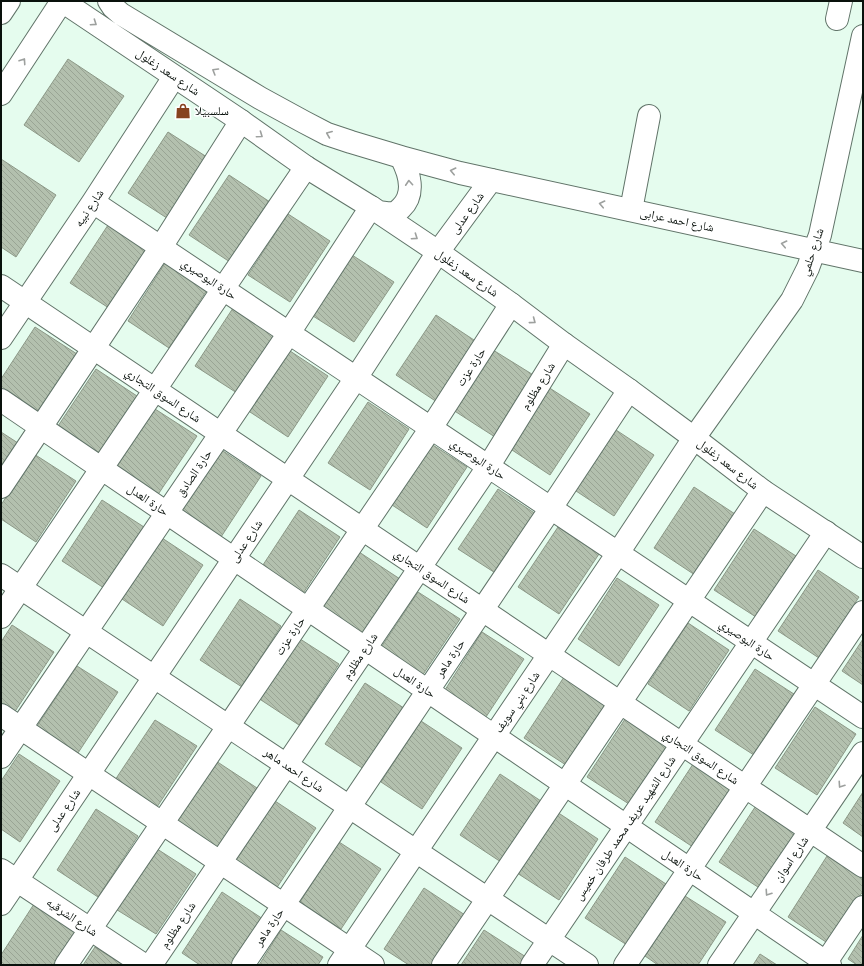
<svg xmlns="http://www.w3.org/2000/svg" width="864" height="966" font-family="'Public Sans','Noto Naskh Arabic',sans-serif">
	<defs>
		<pattern id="building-back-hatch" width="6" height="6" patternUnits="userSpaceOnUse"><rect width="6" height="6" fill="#b3c0ae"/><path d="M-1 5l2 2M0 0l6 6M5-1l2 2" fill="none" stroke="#99a494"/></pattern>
	</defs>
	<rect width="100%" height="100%" fill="#e5fcee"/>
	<path fill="url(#building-back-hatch)" stroke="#8c9887" d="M 68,59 L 124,96 L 79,162 L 24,125 Z
		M 168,132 L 210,159 L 170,220 L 128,193 Z
		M 1,159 L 56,195 L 16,257 L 1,247 Z
		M 229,175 L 270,202 L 230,262 L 189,235 Z
		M 288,214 L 330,241 L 290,302 L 248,275 Z
		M 110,222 L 151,249 L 112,310 L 70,283 Z
		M 352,255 L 394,282 L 354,342 L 313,316 Z
		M 167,260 L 209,287 L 169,348 L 128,321 Z
		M 235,305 L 277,332 L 237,393 L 195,366 Z
		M 436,315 L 477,342 L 437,402 L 396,375 Z
		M 35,327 L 77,354 L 37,414 L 1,391 L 1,379 Z
		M 287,349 L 328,376 L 288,437 L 247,410 Z
		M 493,350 L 535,376 L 495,437 L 453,410 Z
		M 96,369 L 137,396 L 97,456 L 56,429 Z
		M 548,387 L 590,414 L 550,475 L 509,448 Z
		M 368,402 L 409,429 L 370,490 L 328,463 Z
		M 155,409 L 197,436 L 157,496 L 115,469 Z
		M 613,428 L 654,455 L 614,516 L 573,489 Z
		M 1,432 L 18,443 L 1,469 Z
		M 425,440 L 467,467 L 427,528 L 386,501 Z
		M 220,449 L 261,476 L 221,537 L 180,510 Z
		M 34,454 L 76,481 L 36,542 L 1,519 L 1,505 Z
		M 694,487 L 735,514 L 695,575 L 654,548 Z
		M 498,489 L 539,516 L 500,576 L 458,549 Z
		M 102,500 L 144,527 L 104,588 L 62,561 Z
		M 299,510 L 340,537 L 300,598 L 259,571 Z
		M 558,527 L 599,554 L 559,614 L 518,587 Z
		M 754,529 L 796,556 L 756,617 L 714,590 Z
		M 162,538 L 203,565 L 163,626 L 122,599 Z
		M 359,552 L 400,579 L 360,640 L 319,613 Z
		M 818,570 L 859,597 L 819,658 L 778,631 Z
		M 617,578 L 659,605 L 619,666 L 578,639 Z
		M 418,592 L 460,619 L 420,679 L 378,652 Z
		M 240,599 L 281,626 L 242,687 L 200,660 Z
		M 688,623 L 729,650 L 689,711 L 648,684 Z
		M 12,625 L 54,652 L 14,713 L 1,704 L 1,642 Z
		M 482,632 L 524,659 L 484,720 L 443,693 Z
		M 297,637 L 339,664 L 299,725 L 258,698 Z
		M 863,639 L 863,685 L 842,671 Z
		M 77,666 L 118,692 L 78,753 L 37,726 Z
		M 755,669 L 797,696 L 757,757 L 715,730 Z
		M 564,677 L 606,704 L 566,765 L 524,738 Z
		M 365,683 L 407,710 L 367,771 L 325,744 Z
		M 815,707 L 856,734 L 817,795 L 775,768 Z
		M 627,716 L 669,743 L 629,804 L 587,777 Z
		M 155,720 L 197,746 L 157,807 L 115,780 Z
		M 421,721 L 462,748 L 422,809 L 381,782 Z
		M 19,754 L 60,781 L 20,842 L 1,829 L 1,781 Z
		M 216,761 L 257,788 L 217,849 L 176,822 Z
		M 695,761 L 736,788 L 696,849 L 655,822 Z
		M 500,774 L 541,801 L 501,862 L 460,835 Z
		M 863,792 L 863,837 L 843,823 Z
		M 275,801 L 316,828 L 276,889 L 235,862 Z
		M 759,801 L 800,828 L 761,889 L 719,862 Z
		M 96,809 L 138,836 L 98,897 L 57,870 Z
		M 557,812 L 598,839 L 559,900 L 517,873 Z
		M 339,842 L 381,869 L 341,929 L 300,902 Z
		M 154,847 L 196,874 L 156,934 L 114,908 Z
		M 827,856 L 863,879 L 863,891 L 829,944 L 788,917 Z
		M 625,857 L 666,884 L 627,945 L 585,918 Z
		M 424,888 L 465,915 L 433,965 L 409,965 L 384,949 Z
		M 222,892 L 263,919 L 233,965 L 200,965 L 182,953 Z
		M 685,896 L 726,922 L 698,965 L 658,965 L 645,956 Z
		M 34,904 L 76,931 L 53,965 L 1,965 L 1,955 Z
		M 281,930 L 323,957 L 318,965 L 259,965 Z
		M 484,930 L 526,957 L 520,965 L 461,965 Z
		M 863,935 L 863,965 L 857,965 L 848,959 Z
		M 95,947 L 123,965 L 83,965 Z
		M 760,954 L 777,965 L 753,965 Z"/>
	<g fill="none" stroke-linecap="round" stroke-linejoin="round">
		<defs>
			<path id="minor" d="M 1,13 L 9,1
				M 837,19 L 841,1
				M 1,94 L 62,1
				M 93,202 L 863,717
				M 631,210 L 649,116
				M 1,286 L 863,866
				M 1,338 L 93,202 L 174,77
				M 1,400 L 830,965
				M 1,487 L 161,247 L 241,121
				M 1,575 L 587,965
				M 1,617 L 223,289 L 306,167
				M 1,715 L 373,965
				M 1,757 L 289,333 L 371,207
				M 1,870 L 144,965
				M 1,904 L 356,378 L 438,252 L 491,180
				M 66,965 L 431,428 L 511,304
				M 151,965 L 488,467 L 564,344
				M 243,965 L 551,508 L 629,390
				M 339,965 L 618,553 L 694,438 L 792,300 L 808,268 L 820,235 L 863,36
				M 443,965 L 763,491
				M 532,965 L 826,532
				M 625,965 L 863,612
				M 719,965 L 863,753
				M 824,965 L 863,907"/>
			<path id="major" d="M 62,1 L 241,121 L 306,167 L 371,207 L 438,252 L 511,304 L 564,344 L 629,390 L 694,438 L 763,491 L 863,557
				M 109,1 L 113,7 L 121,14 L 260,98 L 304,122 L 327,134 L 351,142 L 401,157 L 460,173 L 863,261
				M 378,212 C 382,212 389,214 394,213 C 397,212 399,210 401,208 C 416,194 409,172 401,157"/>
		</defs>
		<use href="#minor" stroke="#617469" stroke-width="24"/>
		<use href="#major" stroke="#617469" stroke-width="24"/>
		<use href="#minor" stroke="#fff" stroke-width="22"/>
		<use href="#major" stroke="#fff" stroke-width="22"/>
	</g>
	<defs><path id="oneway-chevron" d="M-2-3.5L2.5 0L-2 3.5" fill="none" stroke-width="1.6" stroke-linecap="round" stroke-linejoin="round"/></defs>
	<g stroke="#9da09e">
		<use href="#oneway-chevron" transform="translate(94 23) rotate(34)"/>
		<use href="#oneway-chevron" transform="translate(23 61) rotate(-56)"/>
		<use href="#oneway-chevron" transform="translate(215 71) rotate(-149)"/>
		<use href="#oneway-chevron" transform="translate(329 134) rotate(-158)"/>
		<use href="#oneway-chevron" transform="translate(260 135) rotate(35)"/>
		<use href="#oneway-chevron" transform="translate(453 171) rotate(-167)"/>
		<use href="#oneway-chevron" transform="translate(409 183) rotate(-94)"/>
		<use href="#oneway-chevron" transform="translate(602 204) rotate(-168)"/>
		<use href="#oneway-chevron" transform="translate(415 237) rotate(34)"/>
		<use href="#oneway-chevron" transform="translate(784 244) rotate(-168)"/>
		<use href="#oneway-chevron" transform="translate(533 321) rotate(37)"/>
		<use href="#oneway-chevron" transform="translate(841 785) rotate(124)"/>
		<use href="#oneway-chevron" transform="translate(768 893) rotate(124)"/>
	</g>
	<defs>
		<symbol id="shop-bare" viewBox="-9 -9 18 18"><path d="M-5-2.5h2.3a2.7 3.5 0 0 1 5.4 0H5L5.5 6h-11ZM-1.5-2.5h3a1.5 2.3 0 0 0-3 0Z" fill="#87411e" stroke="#fff" stroke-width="2.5" paint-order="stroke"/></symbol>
	</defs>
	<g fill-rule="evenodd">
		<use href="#shop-bare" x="172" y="100" width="22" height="22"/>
	</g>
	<g text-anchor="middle" stroke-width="3" stroke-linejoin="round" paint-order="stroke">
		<g font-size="12" fill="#09110c" stroke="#fff">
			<text transform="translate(168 72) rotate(34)" y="4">شارع سعد زغلول</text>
			<text transform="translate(89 208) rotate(-56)" y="4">شارع نبيه</text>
			<text transform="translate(467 213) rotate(-54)" y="4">شارع عدلى</text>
			<text transform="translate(677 220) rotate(12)" y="4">شارع احمد عرابى</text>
			<text transform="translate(812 252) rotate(-71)" y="4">شارع حلمي</text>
			<text transform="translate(467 273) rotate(35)" y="4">شارع سعد زغلول</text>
			<text transform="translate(209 279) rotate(34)" y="4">حارة البوصيري</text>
			<text transform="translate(471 367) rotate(-57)" y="4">حارة عزت</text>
			<text transform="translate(538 386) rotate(-58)" y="4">شارع مظلوم</text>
			<text transform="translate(163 395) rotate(34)" y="4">شارع السوق التجاري</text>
			<text transform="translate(478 459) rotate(34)" y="4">حارة البوصيري</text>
			<text transform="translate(728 464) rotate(38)" y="4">شارع سعد زغلول</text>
			<text transform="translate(194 473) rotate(-56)" y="4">حارة الصادق</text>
			<text transform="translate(148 500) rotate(34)" y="4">حارة العدل</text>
			<text transform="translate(246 541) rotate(-56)" y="4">شارع عدلى</text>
			<text transform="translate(432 576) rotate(34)" y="4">شارع السوق التجاري</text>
			<text transform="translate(290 636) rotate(-56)" y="4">حارة عزت</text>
			<text transform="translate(747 640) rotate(34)" y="4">حارة البوصيري</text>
			<text transform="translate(360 656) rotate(-56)" y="4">شارع مظلوم</text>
			<text transform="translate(450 658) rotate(-56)" y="4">حارة ماهر</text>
			<text transform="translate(415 682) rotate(34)" y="4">حارة العدل</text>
			<text transform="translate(517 702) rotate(-56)" y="4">شارع بني سويف</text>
			<text transform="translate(701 757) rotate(34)" y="4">شارع السوق التجاري</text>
			<text transform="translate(294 770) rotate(34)" y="4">شارع احمد ماهر</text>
			<text transform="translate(64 810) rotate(-56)" y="4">شارع عدلى</text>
			<text transform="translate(625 828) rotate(-56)" y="4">شارع الشهيد عريف محمد طرفان خميس</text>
			<text transform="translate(791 859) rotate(-56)" y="4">شارع اسوان</text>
			<text transform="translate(683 865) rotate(34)" y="4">حارة العدل</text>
			<text transform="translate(72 917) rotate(34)" y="4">شارع الشرقيه</text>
			<text transform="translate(178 925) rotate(-56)" y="4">شارع مظلوم</text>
			<text transform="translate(269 927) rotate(-56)" y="4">حارة ماهر</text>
		</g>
		<g font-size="12" fill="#09110c" stroke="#fff" text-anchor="start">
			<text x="195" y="115">سلسبيلا</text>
		</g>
	</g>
	<rect width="864" height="966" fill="none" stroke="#09110c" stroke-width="4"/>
</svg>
